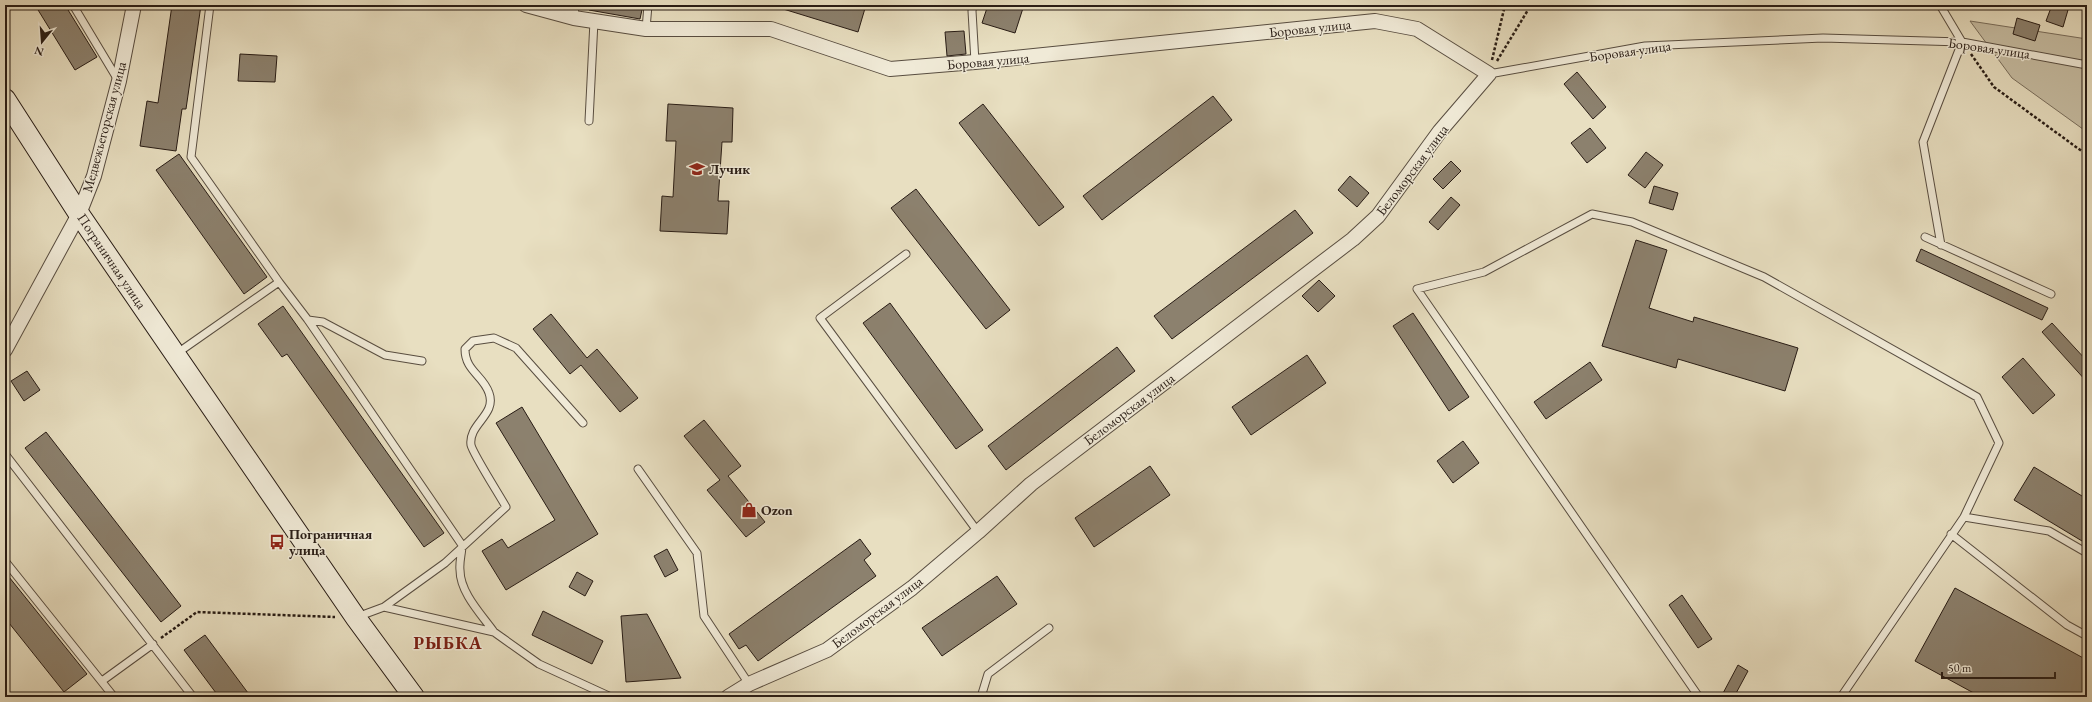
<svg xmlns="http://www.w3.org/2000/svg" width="2092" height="702" font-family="'EB Garamond',serif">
	<rect width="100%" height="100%" fill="#e8dfc1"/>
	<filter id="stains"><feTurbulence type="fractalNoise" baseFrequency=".005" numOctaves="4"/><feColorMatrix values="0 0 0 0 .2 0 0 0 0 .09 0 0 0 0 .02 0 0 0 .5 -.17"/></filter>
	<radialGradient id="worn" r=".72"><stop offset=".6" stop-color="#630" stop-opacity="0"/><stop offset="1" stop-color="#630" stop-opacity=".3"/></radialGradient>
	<path fill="#c7bea4" stroke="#786d5c" d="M 1970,21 L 2087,39 L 2087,132 L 2012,78 Z"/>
	<path fill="#8c816e" stroke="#281c15" d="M 35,5 L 65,5 L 97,57 L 75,70 Z
		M 172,5 L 201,5 L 186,109 L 182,109 L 176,151 L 140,146 L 147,101 L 158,103 Z
		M 590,5 L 643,5 L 640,19 L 589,10 Z
		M 780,5 L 866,5 L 858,32 L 780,8 Z
		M 988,5 L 1024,5 L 1015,33 L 982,23 Z
		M 2052,5 L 2068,10 L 2063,27 L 2046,21 Z
		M 2017,18 L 2040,25 L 2035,41 L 2013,34 Z
		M 964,31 L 966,54 L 947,56 L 945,32 Z
		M 240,54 L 277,56 L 275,82 L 238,81 Z
		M 1577,72 L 1606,107 L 1593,119 L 1564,84 Z
		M 1213,96 L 1232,120 L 1102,220 L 1083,196 Z
		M 668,104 L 733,108 L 732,142 L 722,142 L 718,201 L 729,201 L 727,234 L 660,231 L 662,196 L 673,197 L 676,141 L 666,141 Z
		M 983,104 L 1064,207 L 1039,226 L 959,123 Z
		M 1590,128 L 1606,148 L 1587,163 L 1571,143 Z
		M 1646,152 L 1663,165 L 1645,188 L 1628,175 Z
		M 179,154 L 267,277 L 244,294 L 156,170 Z
		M 1451,161 L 1461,171 L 1443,189 L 1433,179 Z
		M 1350,176 L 1369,193 L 1357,207 L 1338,190 Z
		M 1654,186 L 1678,193 L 1673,210 L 1649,203 Z
		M 916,189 L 1010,310 L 986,329 L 891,208 Z
		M 1451,197 L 1460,205 L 1438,230 L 1429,222 Z
		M 1295,210 L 1313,233 L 1172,339 L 1154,316 Z
		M 1636,240 L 1667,250 L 1649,308 L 1693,322 L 1694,317 L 1798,348 L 1785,391 L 1678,359 L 1676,368 L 1602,346 Z
		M 1921,249 L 2048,308 L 2042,320 L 1916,261 Z
		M 1319,280 L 1335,296 L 1318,312 L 1302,296 Z
		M 890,303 L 983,430 L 956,449 L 863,323 Z
		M 283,306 L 444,533 L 424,547 L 287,354 L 282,357 L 258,324 Z
		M 1413,313 L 1469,397 L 1449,411 L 1393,326 Z
		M 551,314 L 587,358 L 597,349 L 638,398 L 620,412 L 581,365 L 570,374 L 533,329 Z
		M 2052,323 L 2087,361 L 2087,382 L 2042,332 Z
		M 1117,347 L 1135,371 L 1006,470 L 988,446 Z
		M 1307,355 L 1326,383 L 1251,435 L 1232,407 Z
		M 2023,358 L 2055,395 L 2033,414 L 2002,377 Z
		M 1590,362 L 1602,380 L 1546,419 L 1534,402 Z
		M 27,371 L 40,390 L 24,401 L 11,381 Z
		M 522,407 L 598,534 L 506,590 L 482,551 L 502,539 L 508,548 L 555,520 L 496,423 Z
		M 704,420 L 741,466 L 728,476 L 765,522 L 746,537 L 707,490 L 720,480 L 684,436 Z
		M 46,432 L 181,606 L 161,622 L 25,448 Z
		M 1463,441 L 1479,463 L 1453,483 L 1437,461 Z
		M 1150,466 L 1170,495 L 1094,547 L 1075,518 Z
		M 2034,467 L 2087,499 L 2087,544 L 2014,500 Z
		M 860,539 L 871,554 L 864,560 L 876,576 L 758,661 L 746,645 L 739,649 L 729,634 Z
		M 667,549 L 678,570 L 665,577 L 654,556 Z
		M 5,572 L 87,674 L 64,692 L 5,618 Z
		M 577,572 L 593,581 L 585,596 L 569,587 Z
		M 997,576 L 1017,604 L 942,656 L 922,628 Z
		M 1955,588 L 2087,660 L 2087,697 L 1981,697 L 1915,661 Z
		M 1682,595 L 1712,639 L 1698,648 L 1669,605 Z
		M 543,611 L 603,641 L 592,664 L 532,635 Z
		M 647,614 L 681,678 L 626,682 L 621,616 Z
		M 205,635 L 251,697 L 219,697 L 184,650 Z
		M 1738,665 L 1748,671 L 1734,697 L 1721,697 Z"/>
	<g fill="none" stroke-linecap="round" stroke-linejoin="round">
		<defs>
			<path id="service" d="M 73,5 L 118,80
				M 210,5 L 191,157 L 279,282
				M 973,5 L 972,11 L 975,62
				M 1940,5 L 1962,42 L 1923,142 L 1941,245
				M 574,18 L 575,5
				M 646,29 L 648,5
				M 1489,74 L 1645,46 L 1823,38 L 1962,42 L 2087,65
				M 589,121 L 594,21
				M 1925,237 L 2051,294
				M 906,254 L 820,318 L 978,532
				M 308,320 L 323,322 L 385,355 L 422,361
				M 176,354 L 279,282 L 308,320 L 462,545 C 462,553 459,562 460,570 C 460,593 482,615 494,632
				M 5,454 L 193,697
				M 638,469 L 697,553 L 704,616 L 749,684
				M 1964,517 L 2049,531 L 2087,553
				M 1951,534 L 2067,625 L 2087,636
				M 5,561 L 114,697
				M 384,607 L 445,563 L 506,507 C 500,496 473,454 471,445 C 468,424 497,415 489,393 C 483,375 465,371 465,349 L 473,341 L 494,338 L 516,348 L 583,423
				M 357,617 L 384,607 L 494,632 L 539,664 L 611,697
				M 102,681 L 153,644
				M 981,697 L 988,674 L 1049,628
				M 1699,697 L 1417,289 L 1484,272 L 1592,214 L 1632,222 L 1764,277 L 1977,397 L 1999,443 L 1964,517 L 1841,697"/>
			<path id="minor" d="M 526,5 L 574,18 L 646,29 L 771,29 L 890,69 L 975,62 L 1375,21 L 1417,29 L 1489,74 L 1440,131 L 1378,216 L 1353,239 L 1031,484 L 978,532 L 912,588 L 827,650 L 749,684 L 728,697
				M 5,350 L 79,214 L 94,176 L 119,81 L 134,5"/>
			<path id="secondary" d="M 5,99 L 79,214 L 356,618 L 414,697"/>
		</defs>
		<use href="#service" stroke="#584d40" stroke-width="9"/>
		<use href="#minor" stroke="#584d40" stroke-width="16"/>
		<use href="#secondary" stroke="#281c15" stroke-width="22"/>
		<path stroke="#281c15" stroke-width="2.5" stroke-dasharray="3 2" stroke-linecap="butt" d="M 1971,54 L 1994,87 L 2087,155
			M 1492,60 L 1505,5
			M 1497,61 L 1531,5
			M 161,638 L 197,612 L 335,617"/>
		<use href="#service" stroke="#f0ead7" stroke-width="7"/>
		<use href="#minor" stroke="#f0ead7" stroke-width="14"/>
		<use href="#secondary" stroke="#f0ead7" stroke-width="20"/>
	</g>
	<defs>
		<symbol id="school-bare" viewBox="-9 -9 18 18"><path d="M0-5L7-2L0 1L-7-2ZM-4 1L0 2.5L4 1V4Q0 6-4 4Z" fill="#8f2418" stroke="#f0ead7" stroke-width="2.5" paint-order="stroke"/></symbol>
		<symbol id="shop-bare" viewBox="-9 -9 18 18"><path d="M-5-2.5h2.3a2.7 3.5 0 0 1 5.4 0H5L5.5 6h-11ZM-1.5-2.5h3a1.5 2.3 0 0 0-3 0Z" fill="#8f2418" stroke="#f0ead7" stroke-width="2.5" paint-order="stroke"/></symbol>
		<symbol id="bus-bare" viewBox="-9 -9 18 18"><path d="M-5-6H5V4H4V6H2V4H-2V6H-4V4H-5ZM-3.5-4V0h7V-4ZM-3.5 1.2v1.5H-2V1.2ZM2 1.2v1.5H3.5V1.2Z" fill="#8f2418" stroke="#f0ead7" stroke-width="2.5" paint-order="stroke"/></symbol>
	</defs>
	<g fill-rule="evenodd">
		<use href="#school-bare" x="686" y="158" width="22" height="22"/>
		<use href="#shop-bare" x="738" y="499" width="22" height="22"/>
		<use href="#bus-bare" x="266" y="531" width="22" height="22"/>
	</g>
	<g text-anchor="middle" stroke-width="3" stroke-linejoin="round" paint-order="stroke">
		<g font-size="14" fill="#281c15" stroke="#f0ead7">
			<text transform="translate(1310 28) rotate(-6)" y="5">Боровая улица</text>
			<text transform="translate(1989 48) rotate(8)" y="5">Боровая улица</text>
			<text transform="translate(1630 51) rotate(-8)" y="5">Боровая улица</text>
			<text transform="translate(988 61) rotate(-5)" y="5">Боровая улица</text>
			<text transform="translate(104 127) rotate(-75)" y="5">Медвежьегорская улица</text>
			<text transform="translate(1412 170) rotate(-53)" y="5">Беломорская улица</text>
			<text transform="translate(112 261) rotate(56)" y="5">Пограничная улица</text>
			<text transform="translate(1129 409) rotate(-37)" y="5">Беломорская улица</text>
			<text transform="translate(877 612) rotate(-37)" y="5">Беломорская улица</text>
		</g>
		<g font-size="14" font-weight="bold" fill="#281c15" stroke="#f0ead7" text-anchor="start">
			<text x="709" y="174">Лучик</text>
			<text x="761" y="515">Ozon</text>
			<text x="289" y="539">Пограничная<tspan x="289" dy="16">улица</tspan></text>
		</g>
		<g font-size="18" font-weight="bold" letter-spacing="1" fill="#7a1f14" stroke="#f0ead7">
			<text x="448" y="649">РЫБКА</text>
		</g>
	</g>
	<rect width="2092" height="702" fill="none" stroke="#e8dfc1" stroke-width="20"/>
	<rect x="6" y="6" width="2080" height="690" fill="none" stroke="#281c15" stroke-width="2"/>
	<rect x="10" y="10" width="2072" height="682" fill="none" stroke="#281c15"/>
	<g transform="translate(42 42) rotate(197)" stroke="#f0ead7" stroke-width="3" paint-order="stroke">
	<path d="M0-3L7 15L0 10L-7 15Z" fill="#281c15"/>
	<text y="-6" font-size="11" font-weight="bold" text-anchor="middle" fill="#281c15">N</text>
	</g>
	<path d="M1942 672v6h113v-6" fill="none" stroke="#281c15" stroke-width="2"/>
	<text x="1948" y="672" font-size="12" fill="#281c15" stroke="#f0ead7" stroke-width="3" paint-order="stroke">50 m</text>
	<rect width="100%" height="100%" filter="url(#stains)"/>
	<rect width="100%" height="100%" fill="url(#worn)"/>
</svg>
